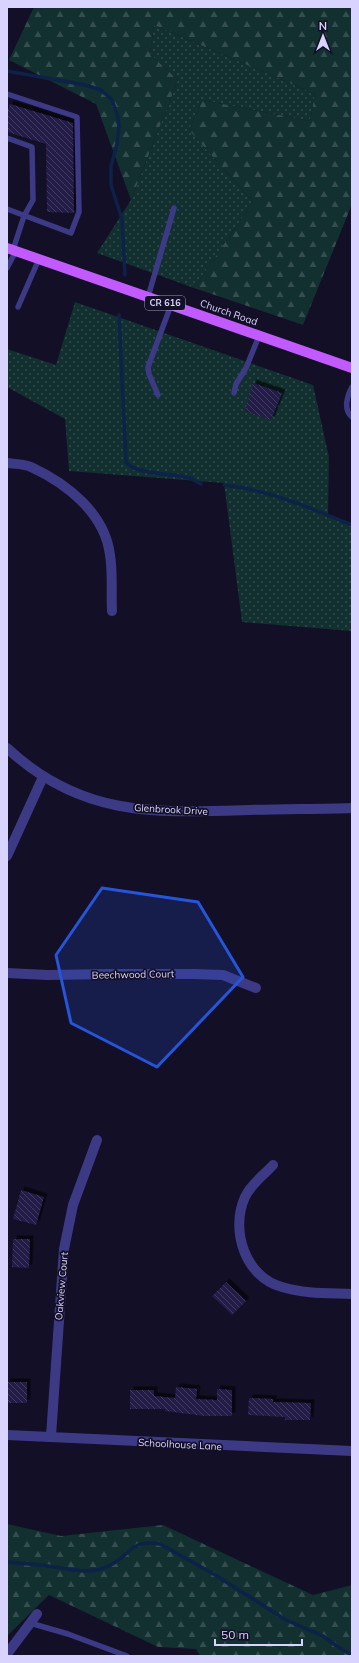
<svg xmlns="http://www.w3.org/2000/svg" width="359" height="1663" font-family="Mulish,sans-serif">
	<defs>
		<pattern id="grass-dots" width="8" height="8" patternUnits="userSpaceOnUse"><rect width="8" height="8" fill="#12302f"/><path d="M2 2h.1M6 6h.1" fill="none" stroke="#344d4e" stroke-width="1.8" stroke-linecap="round"/></pattern>
		<pattern id="forest-firs" width="22" height="20" patternUnits="userSpaceOnUse"><rect width="22" height="20" fill="#12302f"/><path d="M5 1l3.5 6h-7zM16 11l3.5 6h-7z" fill="#344d4e"/></pattern>
		<pattern id="building-back-hatch" width="6" height="6" patternUnits="userSpaceOnUse"><rect width="6" height="6" fill="#241b47"/><path d="M-1 5l2 2M0 0l6 6M5-1l2 2" fill="none" stroke="#433b63"/></pattern>
		<filter id="shadow"><feDropShadow dx="3.5" dy="-3.5" stdDeviation="0" flood-color="#0009"/></filter>
	</defs>
	<rect width="100%" height="100%" fill="#130f26"/>
	<path fill="url(#grass-dots)" d="M 154,25 L 315,94 L 310,121 L 202,100 L 189,130 L 253,202 L 194,288 L 97,253 L 131,200 L 178,80 L 150,54 Z
		M 75,302 L 313,385 L 329,457 L 328,515 L 352,523 L 352,631 L 242,622 L 224,483 L 69,471 L 65,419 L 7,387 L 7,349 L 56,365 Z"/>
	<path fill="url(#forest-firs)" d="M 34,7 L 352,7 L 352,204 L 303,325 L 194,288 L 253,202 L 189,130 L 202,100 L 310,121 L 315,94 L 154,25 L 150,54 L 178,80 L 131,200 L 96,104 L 9,60 Z
		M 7,1524 L 61,1536 L 163,1525 L 313,1595 L 352,1585 L 352,1656 L 200,1656 L 196,1649 L 158,1647 L 49,1595 L 7,1636 Z"/>
	<g fill="none" stroke-linecap="round" stroke-linejoin="round">
		<path stroke="#0c2248" stroke-width="3.5" d="M 7,71 L 85,85 L 101,90 L 112,100 L 118,117 L 119,127 L 117,144 L 111,166 L 111,185 L 122,219 L 125,275
			M 119,315 L 126,462 C 134,475 175,473 190,478 C 194,480 197,482 201,484
			M 224,485 C 269,490 310,508 352,525
			M 7,1562 C 18,1563 29,1564 41,1565 C 61,1567 85,1575 104,1568 C 130,1559 128,1538 160,1544 L 212,1573 L 286,1620 L 323,1636 L 341,1649 L 352,1655"/>
	</g>
	<path fill="url(#building-back-hatch)" filter="url(#shadow)" d="M 10,104 L 73,123 L 74,213 L 47,212 L 46,144 L 7,132 L 7,112 Z
		M 253,383 L 282,393 L 271,420 L 245,411 Z
		M 21,1190 L 44,1197 L 36,1225 L 13,1219 Z
		M 13,1239 L 30,1239 L 29,1268 L 12,1267 Z
		M 226,1282 L 246,1301 L 232,1315 L 212,1296 Z
		M 7,1382 L 27,1382 L 27,1403 L 7,1403 Z
		M 176,1387 L 197,1389 L 196,1399 L 217,1400 L 217,1389 L 232,1390 L 232,1416 L 204,1416 L 165,1411 L 165,1409 L 130,1409 L 130,1390 L 154,1390 L 154,1396 L 175,1398 Z
		M 249,1398 L 273,1399 L 273,1402 L 311,1403 L 310,1420 L 285,1420 L 285,1417 L 248,1415 Z"/>
	<g fill="none" stroke-linecap="round" stroke-linejoin="round">
		<path stroke="#3d3a85" stroke-width="5.5" d="M 7,94 L 77,117 L 79,212 L 71,233 L 7,209
			M 7,138 L 32,147 L 33,200 L 24,216 L 13,250
			M 7,268 L 16,251
			M 148,297 L 174,208
			M 18,307 L 39,259
			M 352,387 C 347,396 343,410 352,417
			M 234,393 L 236,384 L 246,368 L 259,336
			M 158,395 L 149,374 L 148,367 L 171,305
			M 30,1623 L 68,1634 L 127,1656"/>
		<path stroke="#3d3a85" stroke-width="10" d="M 7,463 C 15,464 24,464 31,467 C 68,484 105,514 110,555 C 113,573 111,592 112,611
			M 7,748 C 81,817 154,813 249,810 C 283,809 318,809 352,808
			M 7,856 L 43,777
			M 7,973 L 47,975 L 111,974 L 194,974 L 223,975 L 256,988
			M 273,1165 C 264,1175 251,1184 245,1197 C 230,1230 245,1277 282,1287 C 305,1294 329,1293 352,1294
			M 7,1435 L 352,1451
			M 51,1436 L 64,1249 L 73,1205 L 97,1140
			M 7,1654 L 37,1614"/>
		<path stroke="#c25bff" stroke-width="10" d="M 7,248 L 352,368"/>
	</g>
	<path fill="#2655da" fill-opacity="0.2" stroke="#2655da" stroke-width="3" stroke-linejoin="round" d="M 102,888 L 198,902 L 243,977 L 157,1067 L 71,1023 L 56,955 Z"/>
	<g text-anchor="middle" stroke-width="3.5" stroke-linejoin="round" paint-order="stroke">
		<rect fill="#130f26" stroke="#9e99be" stroke-width="1" x="145" y="296" width="40" height="14" rx="3"/>
		<g font-size="9" font-weight="bold" fill="#d9d4ff">
			<text x="165" y="306">CR 616</text>
		</g>
		<g font-size="10" fill="#d9d4ff" stroke="#130f26">
			<text transform="translate(229 312) rotate(19)" y="4">Church Road</text>
			<text transform="translate(171 809) rotate(3)" y="4">Glenbrook Drive</text>
			<text transform="translate(133 974) rotate(-1)" y="4">Beechwood Court</text>
			<text transform="translate(61 1286) rotate(-85)" y="4">Oakview Court</text>
			<text transform="translate(180 1444) rotate(3)" y="4">Schoolhouse Lane</text>
		</g>
	</g>
	<rect width="359" height="1663" fill="none" stroke="#d9d4ff" stroke-width="16"/>
	<g transform="translate(323 36)" stroke="#130f26" stroke-width="3" paint-order="stroke">
	<path d="M0-3L7 15L0 10L-7 15Z" fill="#d9d4ff"/>
	<text y="-6" font-size="11" font-weight="bold" text-anchor="middle" fill="#d9d4ff">N</text>
	</g>
	<path d="M215 1639v6h87v-6" fill="none" stroke="#d9d4ff" stroke-width="2"/>
	<text x="221" y="1639" font-size="12" fill="#d9d4ff" stroke="#130f26" stroke-width="3" paint-order="stroke">50 m</text>
</svg>
